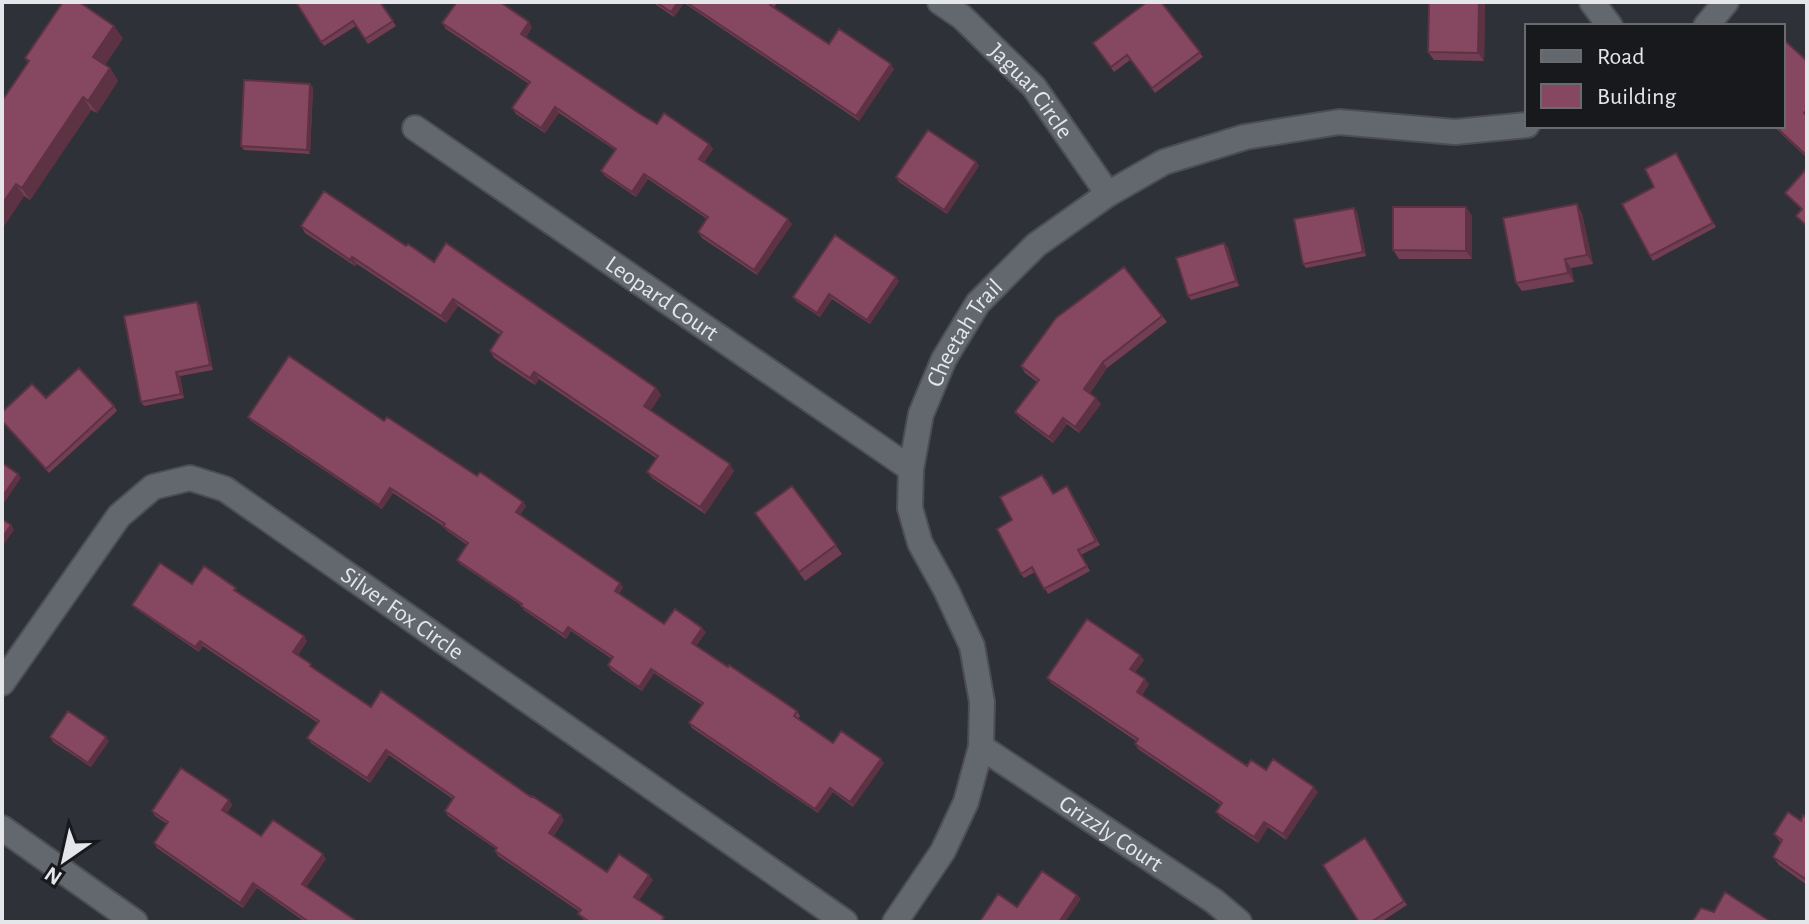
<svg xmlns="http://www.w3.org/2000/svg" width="1809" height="924" font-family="'Alegreya Sans',sans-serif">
	<rect width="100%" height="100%" fill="#2e3137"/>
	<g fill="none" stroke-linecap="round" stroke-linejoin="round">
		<defs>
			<g id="street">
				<path id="s1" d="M 940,2 L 962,17 L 1034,87 L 1108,194"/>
				<path d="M 1592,2 L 1610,26"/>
				<path d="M 1706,26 L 1726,2"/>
				<path id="s2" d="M 415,128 L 911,469"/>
				<path id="s3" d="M 2,683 L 119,516 L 153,487 L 190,478 L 225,489 L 845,922"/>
				<path id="s4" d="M 981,747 L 1214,901 L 1239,922"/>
				<path d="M 2,828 L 135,922"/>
				<path id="s5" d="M 895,922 L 943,851 L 966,802 L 981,747 L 982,702 L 972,646 L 946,590 L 920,543 L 910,508 L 911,469 L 921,414 L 944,359 L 978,303 L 1036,245 L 1108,194 L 1164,162 L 1245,137 L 1339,122 L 1455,132 L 1527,125"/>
			</g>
		</defs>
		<use href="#street" stroke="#4c4e54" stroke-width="28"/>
		<use href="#street" stroke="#63676e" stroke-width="24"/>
	</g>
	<path fill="#723e53" d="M 296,2 L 380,2 L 396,26 L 368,44 L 356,26 L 324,46 Z
		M 652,2 L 778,2 L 774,7 L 829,44 L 894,69 L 859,121 L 684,3 L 674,17 Z
		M 1161,2 L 1203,57 L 1155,93 L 1130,60 L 1114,72 L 1093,43 Z
		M 1429,2 L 1485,2 L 1484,61 L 1434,60 L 1428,52 Z
		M 442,23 L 532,27 L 526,37 L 640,114 L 657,124 L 709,144 L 713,149 L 704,162 L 792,224 L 757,275 L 702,238 L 698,232 L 707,219 L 648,179 L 636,197 L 605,176 L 601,171 L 615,150 L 559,113 L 545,133 L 516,114 L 512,108 L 529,84 L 446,29 Z
		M 123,38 L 105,65 L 110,68 L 118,81 L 97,113 L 91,110 L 30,200 L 24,196 L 2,229 L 28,63 L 25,58 Z
		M 1807,61 L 1807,158 L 1773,126 L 1783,126 Z
		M 310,84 L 313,88 L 310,154 L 244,150 L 241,146 Z
		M 1676,153 L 1716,227 L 1653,261 L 1650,256 L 1654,187 Z
		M 976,162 L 979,166 L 947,214 L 899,182 L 896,177 Z
		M 1466,207 L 1472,216 L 1472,259 L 1399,259 L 1393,250 Z
		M 1354,208 L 1357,212 L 1366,256 L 1306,268 L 1303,264 Z
		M 1582,213 L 1593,264 L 1571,268 L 1574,282 L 1522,291 L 1516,283 Z
		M 301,226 L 406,246 L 434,262 L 656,388 L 661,395 L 650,411 L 734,471 L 705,514 L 652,478 L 647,472 L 656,458 L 539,379 L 535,385 L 494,358 L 490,351 L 500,335 L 458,306 L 446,323 L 357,264 L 355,266 L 305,233 Z
		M 1224,243 L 1228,248 L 1239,286 L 1191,300 L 1188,296 Z
		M 1124,267 L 1167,322 L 1107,368 L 1090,393 L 1101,404 L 1079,433 L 1067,424 L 1053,443 L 1020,418 L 1015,412 L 1037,382 L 1025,373 L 1021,366 Z
		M 899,281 L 870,324 L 832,299 L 820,317 L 796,301 L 793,297 Z
		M 197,302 L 200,306 L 213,370 L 180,376 L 184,398 L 144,406 L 141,402 Z
		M 46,398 L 114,406 L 117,411 L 49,473 L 2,422 L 2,412 Z
		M 248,417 L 384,421 L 477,476 L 523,502 L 526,506 L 520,515 L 623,587 L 619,594 L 664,624 L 706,632 L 696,646 L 797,711 L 800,716 L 798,719 L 833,743 L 884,763 L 853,807 L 833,792 L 818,813 L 692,728 L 689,723 L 702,705 L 654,673 L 642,691 L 611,670 L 608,665 L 612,659 L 571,631 L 566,639 L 524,610 L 521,605 L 460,564 L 457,560 L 467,545 L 446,530 L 443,526 L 393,493 L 382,509 L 251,421 Z
		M 1046,479 L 1053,493 L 1070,490 L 1100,545 L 1081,555 L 1090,571 L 1048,594 L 1035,572 L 1024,578 L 1021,574 L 1012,520 Z
		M 792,486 L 842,554 L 805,581 L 755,513 Z
		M 192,584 L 239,593 L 307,641 L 298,655 L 315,669 L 371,707 L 564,820 L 553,837 L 607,872 L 653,880 L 639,900 L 667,922 L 586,922 L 578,914 L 580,912 L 498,856 L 495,851 L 496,849 L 448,816 L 445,811 L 453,799 L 389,755 L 370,783 L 311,743 L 307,738 L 318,723 L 203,646 L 199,652 L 136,609 L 132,605 Z
		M 1144,660 L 1135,672 L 1149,684 L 1142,695 L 1247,766 L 1266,770 L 1318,792 L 1286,840 L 1268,827 L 1258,843 L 1220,817 L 1216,812 L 1221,805 L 1138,749 L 1135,744 L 1136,741 L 1051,683 L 1047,678 Z
		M 50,737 L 109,741 L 91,767 L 53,742 Z
		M 229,800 L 232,805 L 227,813 L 261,836 L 326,859 L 306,887 L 358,922 L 305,922 L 257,888 L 243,908 L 157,848 L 154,843 L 167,824 L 155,816 L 152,811 Z
		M 1807,818 L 1807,885 L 1779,865 L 1773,857 L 1781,843 L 1774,834 Z
		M 1365,838 L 1407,905 L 1381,922 L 1359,922 Z"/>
	<path fill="#5d3243" d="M 678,2 L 684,3 L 674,17 L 671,12 Z
		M 1479,2 L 1485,2 L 1484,61 L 1478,53 Z
		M 529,22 L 532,27 L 524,39 L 521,34 Z
		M 114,26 L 123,38 L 102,69 L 93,57 Z
		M 891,64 L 894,69 L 859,121 L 856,116 Z
		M 110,68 L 118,81 L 97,113 L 88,101 Z
		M 310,84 L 313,88 L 310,154 L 307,150 Z
		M 83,97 L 91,110 L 30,200 L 22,188 Z
		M 555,107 L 559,113 L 545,133 L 541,128 Z
		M 709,144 L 713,149 L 703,164 L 699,159 Z
		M 976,162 L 979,166 L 947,214 L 944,210 Z
		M 644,174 L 648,179 L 636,197 L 632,192 Z
		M 16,184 L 24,196 L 2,229 L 2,204 Z
		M 1577,204 L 1582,213 L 1593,264 L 1587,255 Z
		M 1466,207 L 1472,216 L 1472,259 L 1466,251 Z
		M 1354,208 L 1357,212 L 1366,256 L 1363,252 Z
		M 788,219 L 792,224 L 757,275 L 754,270 Z
		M 1224,243 L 1228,248 L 1239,286 L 1236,281 Z
		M 352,257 L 357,264 L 355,266 L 350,260 Z
		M 1565,259 L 1571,268 L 1574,282 L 1568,273 Z
		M 896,277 L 899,281 L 870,324 L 867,320 Z
		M 829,294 L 832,299 L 820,317 L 817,313 Z
		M 453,299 L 458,306 L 446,323 L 441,316 Z
		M 197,302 L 200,306 L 213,370 L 210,365 Z
		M 1103,362 L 1107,368 L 1088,395 L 1084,389 Z
		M 176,372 L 180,376 L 184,398 L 181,394 Z
		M 534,372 L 539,379 L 535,385 L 530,378 Z
		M 656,388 L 661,395 L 649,413 L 644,406 Z
		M 1096,398 L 1101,404 L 1079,433 L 1075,427 Z
		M 1063,418 L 1067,424 L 1053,443 L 1049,437 Z
		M 730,464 L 734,471 L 705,514 L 700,507 Z
		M 18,474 L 21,478 L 2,506 L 2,497 Z
		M 390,488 L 393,493 L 382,509 L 379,505 Z
		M 523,502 L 526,506 L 519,517 L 516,512 Z
		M 11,525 L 14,530 L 2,547 L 2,538 Z
		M 620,583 L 623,587 L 618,595 L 615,591 Z
		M 568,627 L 571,631 L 566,639 L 563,634 Z
		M 702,628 L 706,632 L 695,647 L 692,643 Z
		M 304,636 L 307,641 L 297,656 L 293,652 Z
		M 200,641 L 203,646 L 199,652 L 195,647 Z
		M 1140,655 L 1144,660 L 1134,674 L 1130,669 Z
		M 651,669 L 654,673 L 642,691 L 639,687 Z
		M 1145,679 L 1149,684 L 1141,697 L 1137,692 Z
		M 106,737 L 109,741 L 91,767 L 88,763 Z
		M 386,750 L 389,755 L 370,783 L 367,778 Z
		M 881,759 L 884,763 L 853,807 L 850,802 Z
		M 1314,787 L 1318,792 L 1286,840 L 1283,834 Z
		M 830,788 L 833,792 L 818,813 L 815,809 Z
		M 229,800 L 232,805 L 226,815 L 222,810 Z
		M 561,815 L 564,820 L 552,838 L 549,833 Z
		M 1264,822 L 1268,827 L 1258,843 L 1254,837 Z
		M 323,854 L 326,859 L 305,889 L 302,884 Z
		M 649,875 L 653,880 L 638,902 L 634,897 Z
		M 253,883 L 257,888 L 243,908 L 240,903 Z
		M 1077,895 L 1081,899 L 1065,922 L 1059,922 Z"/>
	<path fill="#854860" stroke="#5d3243" stroke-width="2" d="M 63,2 L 79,2 L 114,26 L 93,57 L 110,68 L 88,101 L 83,97 L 22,188 L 16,184 L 2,204 L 2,101 L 29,61 L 25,58 Z
		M 296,2 L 380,2 L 393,21 L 365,39 L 353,21 L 321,42 Z
		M 457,2 L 500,2 L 529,22 L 521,34 L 640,114 L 657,124 L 664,113 L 709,144 L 699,159 L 788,219 L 754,270 L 698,232 L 708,217 L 644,174 L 632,192 L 601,171 L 616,149 L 555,107 L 541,128 L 512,108 L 530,82 L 442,23 Z
		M 656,2 L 678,2 L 671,12 Z
		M 686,2 L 772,2 L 770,5 L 829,44 L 839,29 L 891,64 L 856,116 Z
		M 1147,2 L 1161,2 L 1200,52 L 1152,88 L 1127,55 L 1111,67 L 1093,43 Z
		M 1429,2 L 1479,2 L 1478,53 L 1428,52 Z
		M 1783,39 L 1807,61 L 1807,110 L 1804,113 L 1807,116 L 1807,156 L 1775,126 L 1783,126 Z
		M 244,80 L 310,84 L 307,150 L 241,146 Z
		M 928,130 L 976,162 L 944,210 L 896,177 Z
		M 1676,153 L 1713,223 L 1650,256 L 1622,204 L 1654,187 L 1645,169 Z
		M 1807,168 L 1807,226 L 1796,216 L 1802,209 L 1785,193 Z
		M 324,191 L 406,246 L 408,244 L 434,262 L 446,243 L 656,388 L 644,406 L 730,464 L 700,507 L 647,472 L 658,456 L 534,372 L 530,378 L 490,351 L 502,332 L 453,299 L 441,316 L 352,257 L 350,260 L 301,226 Z
		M 1577,204 L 1587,255 L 1565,259 L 1568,273 L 1516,283 L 1503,218 Z
		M 1393,207 L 1466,207 L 1466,251 L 1393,250 Z
		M 1354,208 L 1363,252 L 1303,264 L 1294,219 Z
		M 835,235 L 896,277 L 867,320 L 829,294 L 817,313 L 793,297 Z
		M 1224,243 L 1236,281 L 1188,296 L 1176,258 Z
		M 1124,267 L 1162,316 L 1103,362 L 1084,389 L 1096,398 L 1075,427 L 1063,418 L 1049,437 L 1015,412 L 1039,380 L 1021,366 L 1056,318 Z
		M 197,302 L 210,365 L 176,372 L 181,394 L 141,402 L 124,316 Z
		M 289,356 L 384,421 L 387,417 L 477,476 L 480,472 L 523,502 L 516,512 L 620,583 L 615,591 L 664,624 L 675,609 L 702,628 L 692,643 L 728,667 L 729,665 L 797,711 L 794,716 L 833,743 L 841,731 L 881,759 L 850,802 L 830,788 L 815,809 L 689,723 L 703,703 L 651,669 L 639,687 L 608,665 L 613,657 L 568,627 L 563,634 L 521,606 L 522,604 L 457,560 L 468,543 L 443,526 L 445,524 L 390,488 L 379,505 L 248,417 Z
		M 79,368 L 114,406 L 46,469 L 2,421 L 2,412 L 32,384 L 46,398 Z
		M 2,463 L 18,474 L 2,497 Z
		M 1042,475 L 1053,494 L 1067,486 L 1096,541 L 1078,550 L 1087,566 L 1044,589 L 1032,567 L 1021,574 L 997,529 L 1012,520 L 1000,497 Z
		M 792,486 L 836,545 L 799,572 L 755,513 Z
		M 2,519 L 11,525 L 2,538 Z
		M 160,563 L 192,584 L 204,566 L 236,588 L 234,590 L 304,636 L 293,652 L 311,664 L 310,666 L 371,707 L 381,691 L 531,797 L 532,796 L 561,815 L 549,833 L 607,872 L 619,854 L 649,875 L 634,897 L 664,917 L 661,922 L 590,922 L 578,914 L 581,910 L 495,851 L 497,848 L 445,811 L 454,797 L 386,750 L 367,778 L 307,738 L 319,721 L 200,641 L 195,647 L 132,605 Z
		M 1087,619 L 1140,655 L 1130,669 L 1145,679 L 1137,692 L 1247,766 L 1251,760 L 1266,770 L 1273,759 L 1314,787 L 1283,834 L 1264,822 L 1254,837 L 1216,812 L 1222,803 L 1135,744 L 1138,739 L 1047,678 Z
		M 68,711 L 106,737 L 88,763 L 50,737 Z
		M 181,768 L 229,800 L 222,810 L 261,836 L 273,820 L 323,854 L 302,884 L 358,922 L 309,922 L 253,883 L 240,903 L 154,843 L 168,822 L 152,811 Z
		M 1788,812 L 1801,821 L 1803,815 L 1807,818 L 1807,880 L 1773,857 L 1782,840 L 1774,834 Z
		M 1365,838 L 1404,901 L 1371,922 L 1359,922 L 1323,865 Z
		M 1042,871 L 1077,895 L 1059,922 L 982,922 L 980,921 L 998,894 L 1017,907 Z
		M 1725,892 L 1771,922 L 1692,922 L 1701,908 L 1714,912 Z"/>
	<g text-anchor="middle" stroke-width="6" stroke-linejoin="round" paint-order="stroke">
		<g font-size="24" fill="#e4e6ea" stroke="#17191c">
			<text dy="8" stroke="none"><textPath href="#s1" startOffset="128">Jaguar Circle</textPath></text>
			<text dy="8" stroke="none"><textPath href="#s2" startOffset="300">Leopard Court</textPath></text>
			<text dy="8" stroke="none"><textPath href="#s5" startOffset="638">Cheetah Trail</textPath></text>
			<text dy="8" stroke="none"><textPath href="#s3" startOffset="540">Silver Fox Circle</textPath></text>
			<text dy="8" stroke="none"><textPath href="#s4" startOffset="156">Grizzly Court</textPath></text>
		</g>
	</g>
	<rect width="1809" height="924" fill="none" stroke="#e4e6ea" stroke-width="8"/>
	<rect x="1525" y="24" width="260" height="104" fill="#17191c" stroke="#696b6e" stroke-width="2"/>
	<rect x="1541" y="50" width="40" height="12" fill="#63676e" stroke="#696b6e" stroke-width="2"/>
	<text x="1597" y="64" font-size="24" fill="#e4e6ea">Road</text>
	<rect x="1541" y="84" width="40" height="24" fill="#854860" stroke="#696b6e" stroke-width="2"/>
	<text x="1597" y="104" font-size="24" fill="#e4e6ea">Building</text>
	<g transform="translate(64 860) rotate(214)" stroke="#17191c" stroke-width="6" paint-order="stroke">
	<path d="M0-6L14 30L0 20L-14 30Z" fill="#e4e6ea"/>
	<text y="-12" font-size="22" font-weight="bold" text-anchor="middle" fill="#e4e6ea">N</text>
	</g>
</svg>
